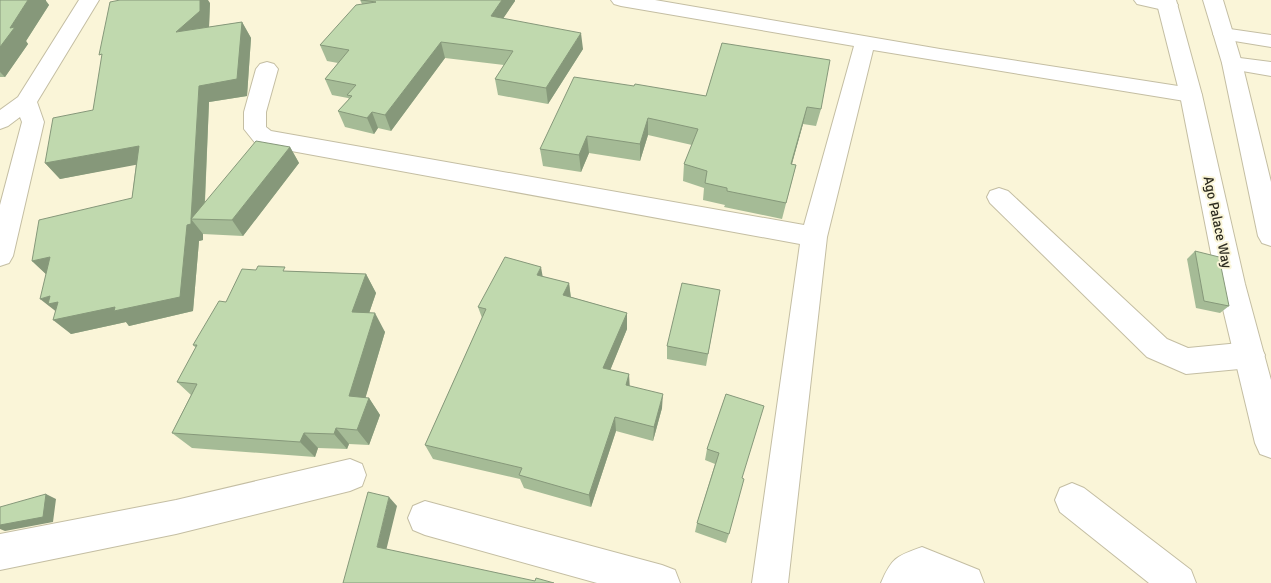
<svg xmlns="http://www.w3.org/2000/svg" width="1271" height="583" font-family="Signika,sans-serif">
	<rect width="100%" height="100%" fill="#faf5d8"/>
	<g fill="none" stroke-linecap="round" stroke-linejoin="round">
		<defs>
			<path id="minor" d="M 79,0 L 99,0 L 37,102 L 44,122 L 13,256 L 9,263 L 0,266 L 0,205 L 22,122 L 20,117 L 8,126 L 0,129 L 0,110 L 18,97 Z
				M 611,0 L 655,0 L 940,49 L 1191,88 L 1199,90 L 1202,95 L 1199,100 L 1191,102 L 873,50 L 827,237 L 788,583 L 752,583 L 800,244 L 264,146 L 256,144 L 244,129 L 244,112 L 256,69 L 260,64 L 267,62 L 274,64 L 278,69 L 266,112 L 266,127 L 271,131 L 804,225 L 854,46 L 621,6 L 614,4 Z
				M 1134,0 L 1171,0 L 1175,1 L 1178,5 L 1175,9 L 1168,11 L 1137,4 Z
				M 1223,28 L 1271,35 L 1271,47 L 1216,38 L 1213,34 L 1216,30 Z
				M 1232,57 L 1271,62 L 1271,76 L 1225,68 L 1222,63 L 1225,58 Z
				M 999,188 L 1008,191 L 1167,339 L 1188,348 L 1250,342 L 1260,346 L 1265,355 L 1260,364 L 1250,368 L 1186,374 L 1147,357 L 990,203 L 987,197 L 990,191 Z
				M 350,459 L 362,464 L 366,475 L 362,486 L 350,491 L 176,534 L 0,570 L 0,534 L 176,500 Z
				M 1072,483 L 1084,488 L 1191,570 L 1196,583 L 1149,583 L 1060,512 L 1055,500 L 1060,488 Z
				M 425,501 L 662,565 L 675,570 L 680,583 L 597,583 L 425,535 L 413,530 L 408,518 L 413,506 Z
				M 922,547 L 979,570 L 984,583 L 881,583 C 892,557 897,556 922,547 Z"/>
			<path id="major" d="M 1156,0 L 1176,0 L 1202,95 L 1245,284 L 1271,380 L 1271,458 L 1260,454 L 1255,443 L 1217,284 L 1180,95 Z
				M 1203,0 L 1223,0 L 1242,63 L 1271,182 L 1271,246 L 1262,243 L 1258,236 L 1222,63 Z"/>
		</defs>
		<use href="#minor" stroke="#c4bea3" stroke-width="2"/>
		<use href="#major" stroke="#c4bea3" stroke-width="2"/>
		<use href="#minor" fill="#fff" fill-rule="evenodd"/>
		<use href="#major" fill="#fff" fill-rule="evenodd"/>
	</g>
	<path fill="#a5bb96" d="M 0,0 L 46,1 L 49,5 L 26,41 L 28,44 L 5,77 L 0,77 Z
		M 360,0 L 515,1 L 503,18 L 583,49 L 548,104 L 498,95 L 495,79 L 504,65 L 445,58 L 391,131 L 378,128 L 374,134 L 345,127 L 338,111 L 349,99 L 348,98 L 332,95 L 325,79 L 338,63 L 327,61 L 320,45 L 362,4 Z
		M 210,3 L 209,27 L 242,22 L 251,38 L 247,96 L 209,102 L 205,203 L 290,147 L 299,163 L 243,236 L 203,234 L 203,240 L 199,241 L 193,311 L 129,326 L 126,322 L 71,334 L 55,311 L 46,274 L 32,261 L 132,198 L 136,164 L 60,179 L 45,163 L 93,110 Z
		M 722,43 L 821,109 L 816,126 L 803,124 L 792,164 L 796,165 L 782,219 L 724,207 L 725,205 L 703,200 L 704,188 L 683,181 L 684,164 L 692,145 L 648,135 L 640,161 L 589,153 L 581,172 L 543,166 L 540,149 L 634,86 L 706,96 Z
		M 1195,251 L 1229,306 L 1220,313 L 1196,308 L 1187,259 Z
		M 287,271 L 366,274 L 376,293 L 369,313 L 385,332 L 365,398 L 369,398 L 380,415 L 369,445 L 349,444 L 347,449 L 318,448 L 315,457 L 192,448 L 172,433 L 191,395 L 177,382 L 196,348 L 193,345 Z
		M 543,277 L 569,283 L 571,297 L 627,313 L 627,329 L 610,370 L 629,374 L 629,386 L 662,408 L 653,441 L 616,431 L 591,507 L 524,488 L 520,479 L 433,459 L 425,445 L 482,318 L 478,307 Z
		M 720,290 L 706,366 L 667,359 L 667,346 Z
		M 726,394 L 742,478 L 729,534 L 726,543 L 695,532 L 697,523 L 715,464 L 705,460 L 707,449 Z"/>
	<path fill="#86987a" d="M 28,0 L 46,0 L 46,1 L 49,5 L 26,41 L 28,44 L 5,77 L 0,72 L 0,47 L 10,28 Z
		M 200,0 L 208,0 L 210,3 L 209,27 L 176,32 Z
		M 502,0 L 515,0 L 515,1 L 494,32 L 491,16 Z
		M 242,22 L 251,38 L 247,96 L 209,102 L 204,219 L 191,219 L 199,86 Z
		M 581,33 L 583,49 L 548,104 L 546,88 Z
		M 441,42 L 445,58 L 391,131 L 385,115 Z
		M 807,107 L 803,124 L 787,181 L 791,164 Z
		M 372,112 L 378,128 L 374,134 L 367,118 Z
		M 648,118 L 648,135 L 640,161 L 640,144 Z
		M 587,136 L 589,153 L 581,172 L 579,155 Z
		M 139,146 L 151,162 L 60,179 L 45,163 Z
		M 290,147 L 299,163 L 243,236 L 232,220 Z
		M 191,219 L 203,234 L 203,240 L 199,241 L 193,311 L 129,326 L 126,322 L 71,334 L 53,320 L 58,313 L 40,299 L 50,296 L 115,307 L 187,225 Z
		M 50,257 L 49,277 L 32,261 Z
		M 541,267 L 544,284 L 537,275 Z
		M 366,274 L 376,293 L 363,331 L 352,312 Z
		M 569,283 L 571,300 L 563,295 Z
		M 375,313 L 385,332 L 361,413 L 349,396 Z
		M 627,313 L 627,329 L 605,383 L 603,368 Z
		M 629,374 L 630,390 L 626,385 Z
		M 663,394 L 662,408 L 653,441 L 654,427 Z
		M 369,398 L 380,415 L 369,445 L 357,430 Z
		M 615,417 L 616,431 L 591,507 L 589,495 Z
		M 336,428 L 349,444 L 347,449 L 334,434 Z
		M 304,433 L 318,448 L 315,457 L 300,442 Z
		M 46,494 L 56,499 L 53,522 L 5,531 L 0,529 L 0,525 Z
		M 389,497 L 397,506 L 385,555 L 377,547 Z"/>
	<path fill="#c0d9ae" stroke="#86987a" d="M 0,0 L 28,0 L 10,28 L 15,27 L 0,47 Z
		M 120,0 L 200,0 L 200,11 L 176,32 L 242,22 L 237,79 L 199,86 L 191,219 L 256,141 L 290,147 L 232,220 L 191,219 L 191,224 L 187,225 L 180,297 L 114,311 L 115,307 L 53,320 L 58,302 L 48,304 L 50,296 L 40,299 L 50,257 L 32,261 L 39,220 L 132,198 L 139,146 L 45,163 L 53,118 L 93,110 L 102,54 L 99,55 L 110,2 Z
		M 361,0 L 502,0 L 491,16 L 581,33 L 546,88 L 495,79 L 513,51 L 441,42 L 385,115 L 372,112 L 367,118 L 338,111 L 352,96 L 347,95 L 356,85 L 325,79 L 349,50 L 320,45 L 356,5 L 376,2 Z
		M 722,43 L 830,60 L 821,109 L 807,107 L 791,164 L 796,165 L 786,203 L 727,191 L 727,188 L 705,183 L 707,171 L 684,164 L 698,129 L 648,118 L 640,144 L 587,136 L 579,155 L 540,149 L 574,77 L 634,86 L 635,84 L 706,96 Z
		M 1195,251 L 1219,257 L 1229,306 L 1204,301 Z
		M 505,257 L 541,267 L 537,275 L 569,283 L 563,295 L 627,313 L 603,368 L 629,374 L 626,385 L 663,394 L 654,427 L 615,417 L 589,495 L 519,475 L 522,468 L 425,445 L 486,309 L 478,307 Z
		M 258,266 L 285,267 L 283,271 L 366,274 L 352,312 L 375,313 L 349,396 L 369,398 L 357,430 L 336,428 L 334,434 L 304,433 L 300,442 L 172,433 L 197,384 L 177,382 L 197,345 L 193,345 L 219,301 L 226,302 L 242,269 L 256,270 Z
		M 682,283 L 720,290 L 708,354 L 667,346 Z
		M 726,394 L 764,406 L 742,478 L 744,479 L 729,534 L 697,523 L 719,453 L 707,449 Z
		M 368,492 L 389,497 L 377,547 L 535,581 L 536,578 L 554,583 L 343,583 Z
		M 46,494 L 43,517 L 0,525 L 0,507 Z"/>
	<g text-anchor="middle" stroke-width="4" stroke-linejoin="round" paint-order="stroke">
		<g font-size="14" fill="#2e2c21" stroke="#faf5d8">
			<text transform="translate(1218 222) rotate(78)" y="5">Ago Palace Way</text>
		</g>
	</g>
</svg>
